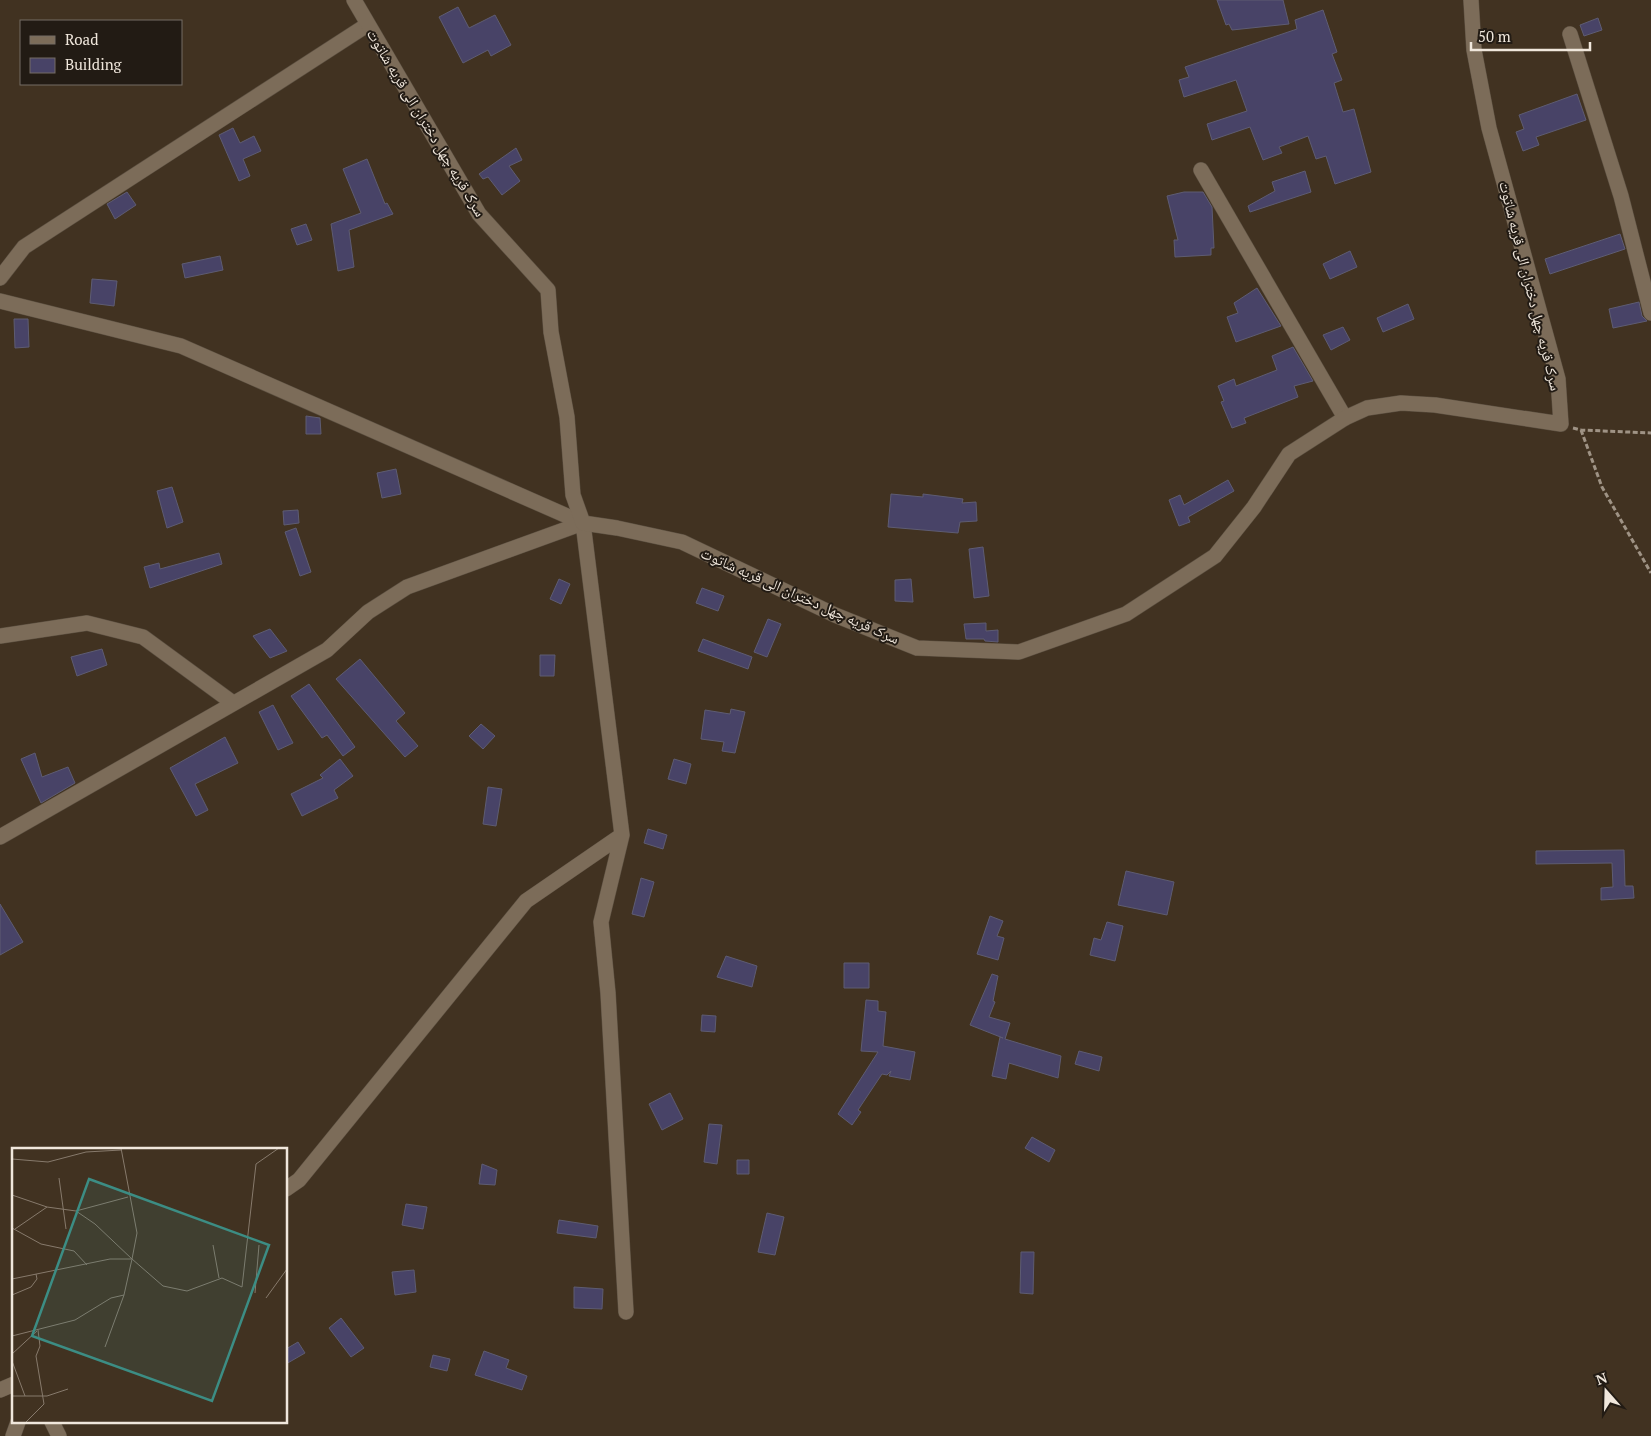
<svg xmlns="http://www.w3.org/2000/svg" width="1651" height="1436" font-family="'PT Serif','Noto Naskh Arabic',serif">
	<rect width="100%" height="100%" fill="#413221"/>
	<path fill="#484367" stroke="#5e5c72" d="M 1217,0 L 1283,0 L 1289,24 L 1232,30 L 1229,24 L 1226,25 Z
		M 458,7 L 469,28 L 495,15 L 511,45 L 491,56 L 488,50 L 463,63 L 439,17 Z
		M 1323,10 L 1337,52 L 1332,54 L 1342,80 L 1334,83 L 1343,112 L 1354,109 L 1371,172 L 1335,184 L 1326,156 L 1316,159 L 1308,136 L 1279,147 L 1282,153 L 1263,160 L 1250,127 L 1212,140 L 1207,124 L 1247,111 L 1236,80 L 1184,97 L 1179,80 L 1189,77 L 1185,67 L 1297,29 L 1295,20 Z
		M 1598,18 L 1602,30 L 1584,36 L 1580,25 Z
		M 1577,94 L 1586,120 L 1536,137 L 1539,145 L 1523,151 L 1516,132 L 1524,129 L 1519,115 Z
		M 233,128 L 240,143 L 254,136 L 261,151 L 243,159 L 250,176 L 239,181 L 219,135 Z
		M 516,148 L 522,160 L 509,166 L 520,181 L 502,195 L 488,177 L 483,179 L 479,174 Z
		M 367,159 L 385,204 L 387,203 L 393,214 L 349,230 L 354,267 L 338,271 L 331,224 L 361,213 L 343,169 Z
		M 1305,171 L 1311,192 L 1250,212 L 1248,206 L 1275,191 L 1272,182 Z
		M 127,192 L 136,205 L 115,219 L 107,204 Z
		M 1184,192 L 1203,192 L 1212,207 L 1214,248 L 1211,248 L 1211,255 L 1175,257 L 1174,240 L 1178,240 L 1167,196 Z
		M 306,224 L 312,240 L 297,245 L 291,229 Z
		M 1620,234 L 1625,249 L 1550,274 L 1545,259 Z
		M 1350,251 L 1357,267 L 1330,279 L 1323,264 Z
		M 220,256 L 223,270 L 185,278 L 182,264 Z
		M 92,279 L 117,281 L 114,306 L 90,303 Z
		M 1257,288 L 1281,326 L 1236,342 L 1227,317 L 1238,313 L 1234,303 Z
		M 1639,302 L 1642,316 L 1647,321 L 1613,328 L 1609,309 Z
		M 1408,304 L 1414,319 L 1383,332 L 1377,318 Z
		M 14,319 L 28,319 L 29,347 L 15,348 Z
		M 1343,327 L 1350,340 L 1331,350 L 1323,335 Z
		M 1293,347 L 1313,381 L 1294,386 L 1298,397 L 1244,418 L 1246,423 L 1232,428 L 1221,402 L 1224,401 L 1218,386 L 1234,379 L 1236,386 L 1277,370 L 1272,356 Z
		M 306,416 L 320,418 L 321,434 L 306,434 Z
		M 396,469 L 401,494 L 382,498 L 377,473 Z
		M 1228,480 L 1234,491 L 1188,517 L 1190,522 L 1179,526 L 1169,500 L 1180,495 L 1184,505 Z
		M 172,487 L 183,522 L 167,528 L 157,491 Z
		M 891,494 L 923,497 L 923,494 L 963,499 L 962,503 L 976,502 L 977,521 L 960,522 L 958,533 L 888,527 Z
		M 298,510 L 299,523 L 284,525 L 283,511 Z
		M 296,528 L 311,572 L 300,576 L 285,532 Z
		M 983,547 L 989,596 L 974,598 L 969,549 Z
		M 219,553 L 222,564 L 150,588 L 144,567 L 159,563 L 160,569 Z
		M 559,579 L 570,584 L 561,604 L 550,599 Z
		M 911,579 L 913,602 L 895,601 L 895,580 Z
		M 702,588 L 724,596 L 718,611 L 696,603 Z
		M 768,619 L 781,624 L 767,657 L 754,652 Z
		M 986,623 L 986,631 L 998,630 L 998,642 L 985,641 L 984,639 L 966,639 L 964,624 Z
		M 270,629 L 287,651 L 270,658 L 253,636 Z
		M 703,639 L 752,657 L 748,669 L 698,651 Z
		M 102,649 L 107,665 L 77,676 L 71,657 Z
		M 540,655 L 555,655 L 554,676 L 540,676 Z
		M 360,659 L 405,713 L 396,721 L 418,746 L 405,757 L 336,679 Z
		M 309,684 L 355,747 L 343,756 L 327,735 L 322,738 L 291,696 Z
		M 273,705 L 293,743 L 278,750 L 259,712 Z
		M 731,709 L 745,712 L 735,753 L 722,751 L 724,742 L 701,739 L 705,710 L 730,714 Z
		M 481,724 L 495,736 L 483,749 L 469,736 Z
		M 225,737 L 238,763 L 195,784 L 208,810 L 196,816 L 170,768 Z
		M 35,753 L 42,777 L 68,767 L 75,783 L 41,803 L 21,759 Z
		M 340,759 L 353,776 L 334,790 L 338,798 L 302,816 L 291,794 L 323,778 L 320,775 Z
		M 674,759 L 691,764 L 686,784 L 668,779 Z
		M 488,787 L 502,789 L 496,826 L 483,824 Z
		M 648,829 L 667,835 L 663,849 L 644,843 Z
		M 1624,850 L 1625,886 L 1633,886 L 1634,898 L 1601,900 L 1601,888 L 1613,887 L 1612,863 L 1536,864 L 1536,851 Z
		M 1126,871 L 1174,882 L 1167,915 L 1118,905 Z
		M 641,878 L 654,882 L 644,917 L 632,914 Z
		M 0,904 L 23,942 L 0,955 Z
		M 990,916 L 1003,921 L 997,936 L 1004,938 L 998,960 L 977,954 Z
		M 1107,922 L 1123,926 L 1115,961 L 1090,955 L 1094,938 L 1101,940 Z
		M 726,956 L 757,966 L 752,987 L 717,977 Z
		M 844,963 L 869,963 L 869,988 L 844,988 Z
		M 992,974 L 998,976 L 993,1001 L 995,1002 L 989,1017 L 1010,1023 L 1005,1039 L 1061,1056 L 1058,1078 L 1009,1063 L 1006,1079 L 992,1076 L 1000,1037 L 1003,1038 L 970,1025 Z
		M 866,1000 L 878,1001 L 878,1011 L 886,1012 L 883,1046 L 915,1052 L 910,1080 L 889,1076 L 891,1071 L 887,1075 L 882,1074 L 858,1110 L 861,1112 L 852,1125 L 838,1114 L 878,1052 L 861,1051 Z
		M 702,1015 L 716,1016 L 715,1032 L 701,1031 Z
		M 1079,1051 L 1102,1057 L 1099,1071 L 1075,1064 Z
		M 670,1093 L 683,1119 L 662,1130 L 649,1104 Z
		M 709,1124 L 722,1125 L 717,1164 L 704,1162 Z
		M 1032,1137 L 1055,1150 L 1049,1162 L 1025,1148 Z
		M 737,1160 L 749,1160 L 749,1174 L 737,1174 Z
		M 482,1164 L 497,1170 L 495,1185 L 479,1184 Z
		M 406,1204 L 427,1207 L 423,1229 L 402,1225 Z
		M 767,1213 L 784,1217 L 775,1255 L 758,1252 Z
		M 559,1220 L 598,1226 L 596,1238 L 557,1233 Z
		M 1021,1252 L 1034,1252 L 1033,1294 L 1020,1293 Z
		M 414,1270 L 416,1292 L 395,1295 L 392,1272 Z
		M 574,1287 L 603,1289 L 602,1309 L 574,1308 Z
		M 341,1318 L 364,1348 L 351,1357 L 329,1328 Z
		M 298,1342 L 305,1353 L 286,1364 L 286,1349 Z
		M 484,1351 L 509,1360 L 506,1368 L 527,1376 L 522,1390 L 475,1375 Z
		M 433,1355 L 450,1359 L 447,1371 L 430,1367 Z"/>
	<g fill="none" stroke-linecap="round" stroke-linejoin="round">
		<defs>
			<path id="minor" d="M 1570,34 L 1621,196 L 1651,313
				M 1201,170 L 1345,418
				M 0,278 L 24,247 L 367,25
				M 0,301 L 181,346 L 583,523
				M 583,523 L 622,835 L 601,922 L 608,993 L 626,1312
				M 0,636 L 87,623 L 143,637 L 233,703
				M 0,837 L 327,650 L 368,612 L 407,587 L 583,523
				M 286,1189 L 299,1180 L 526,901 L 622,835
				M 0,1390 L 14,1384
				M 52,1422 L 59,1436
				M 13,1436 L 18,1422"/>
			<path id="tertiary" d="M 354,0 L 479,214 L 548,290 L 551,332 L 567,417 L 573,495 L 583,523 L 617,528 L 682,542 L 835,615 L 917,648 L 1019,652 L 1126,614 L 1215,556 L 1254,507 L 1289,454 L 1345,418 L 1367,408 L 1401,403 L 1435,405 L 1561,424 L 1558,379 L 1489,128 L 1474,50 L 1471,0"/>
		</defs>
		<use href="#minor" stroke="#5b4f40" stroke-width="16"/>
		<use href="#tertiary" stroke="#5b4f40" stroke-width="16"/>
		<path stroke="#9f9385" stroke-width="3" stroke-dasharray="5 2.5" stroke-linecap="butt" d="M 1573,428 L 1581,430 L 1651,433
			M 1581,430 L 1602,487 L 1651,573"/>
		<use href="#minor" stroke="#7c6c59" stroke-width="15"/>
		<use href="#tertiary" stroke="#7c6c59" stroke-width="15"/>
	</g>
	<g text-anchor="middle" stroke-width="4" stroke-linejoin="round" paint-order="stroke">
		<g font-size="15" fill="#f0e7dc" stroke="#221b14">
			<text transform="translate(426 123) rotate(59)" y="5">سرک قریه چهل دختران الی قریه شاتوت</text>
			<text transform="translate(1530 286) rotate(76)" y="5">سرک قریه چهل دختران الی قریه شاتوت</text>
			<text transform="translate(800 596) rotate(24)" y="5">سرک قریه چهل دختران الی قریه شاتوت</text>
		</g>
	</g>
	<g transform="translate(12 1148)">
		<rect width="275" height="275" fill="#413221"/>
		<path fill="none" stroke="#877a6c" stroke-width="1" d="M 109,0 L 125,85 L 120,111 L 151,138 L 175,143 L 210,130 L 230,139 L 244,16 L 267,0M 0,11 L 36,14 L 74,4 L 109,2M 47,30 L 54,81M 0,47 L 35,59 L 64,63 L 83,76 L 120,111M 64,63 L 116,49M 0,80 L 29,96 L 62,103 L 75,117M 3,81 L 35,59M 201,97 L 207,130M 0,131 L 98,111 L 119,111M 243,145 L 247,97M 0,147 L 19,139 L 25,131 L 24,126M 254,150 L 275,121M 0,188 L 63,172 L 99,150 L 112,147M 93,199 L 112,147 L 120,111M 0,206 L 25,183M 0,213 L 13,248M 0,248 L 35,248 L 56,241M 13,275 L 32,256 L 24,208 L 28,198 L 26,182"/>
		<path fill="#3c8d84" fill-opacity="0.15" stroke="#3c8d84" stroke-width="2.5" d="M 77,31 L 257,97 L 200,253 L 20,188 Z"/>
		<rect width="275" height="275" fill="none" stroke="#f0e7dc" stroke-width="2.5"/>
	</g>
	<rect x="20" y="20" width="162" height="65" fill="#221b14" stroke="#746d64"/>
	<rect x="30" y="36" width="25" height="8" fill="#7c6c59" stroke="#746d64"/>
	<text x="65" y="45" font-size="15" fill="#f0e7dc">Road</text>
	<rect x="30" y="58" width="25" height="15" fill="#484367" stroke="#746d64"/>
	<text x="65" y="70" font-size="15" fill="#f0e7dc">Building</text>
	<g transform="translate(1606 1391) rotate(340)" stroke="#221b14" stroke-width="4" paint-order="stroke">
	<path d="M0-4L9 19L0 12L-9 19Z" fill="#f0e7dc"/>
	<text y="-8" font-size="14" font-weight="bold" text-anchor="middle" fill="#f0e7dc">N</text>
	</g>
	<path d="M1471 42v8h119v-8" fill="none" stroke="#f0e7dc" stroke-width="2.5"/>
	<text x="1478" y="42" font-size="15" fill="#f0e7dc" stroke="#221b14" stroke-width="4" paint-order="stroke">50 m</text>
</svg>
